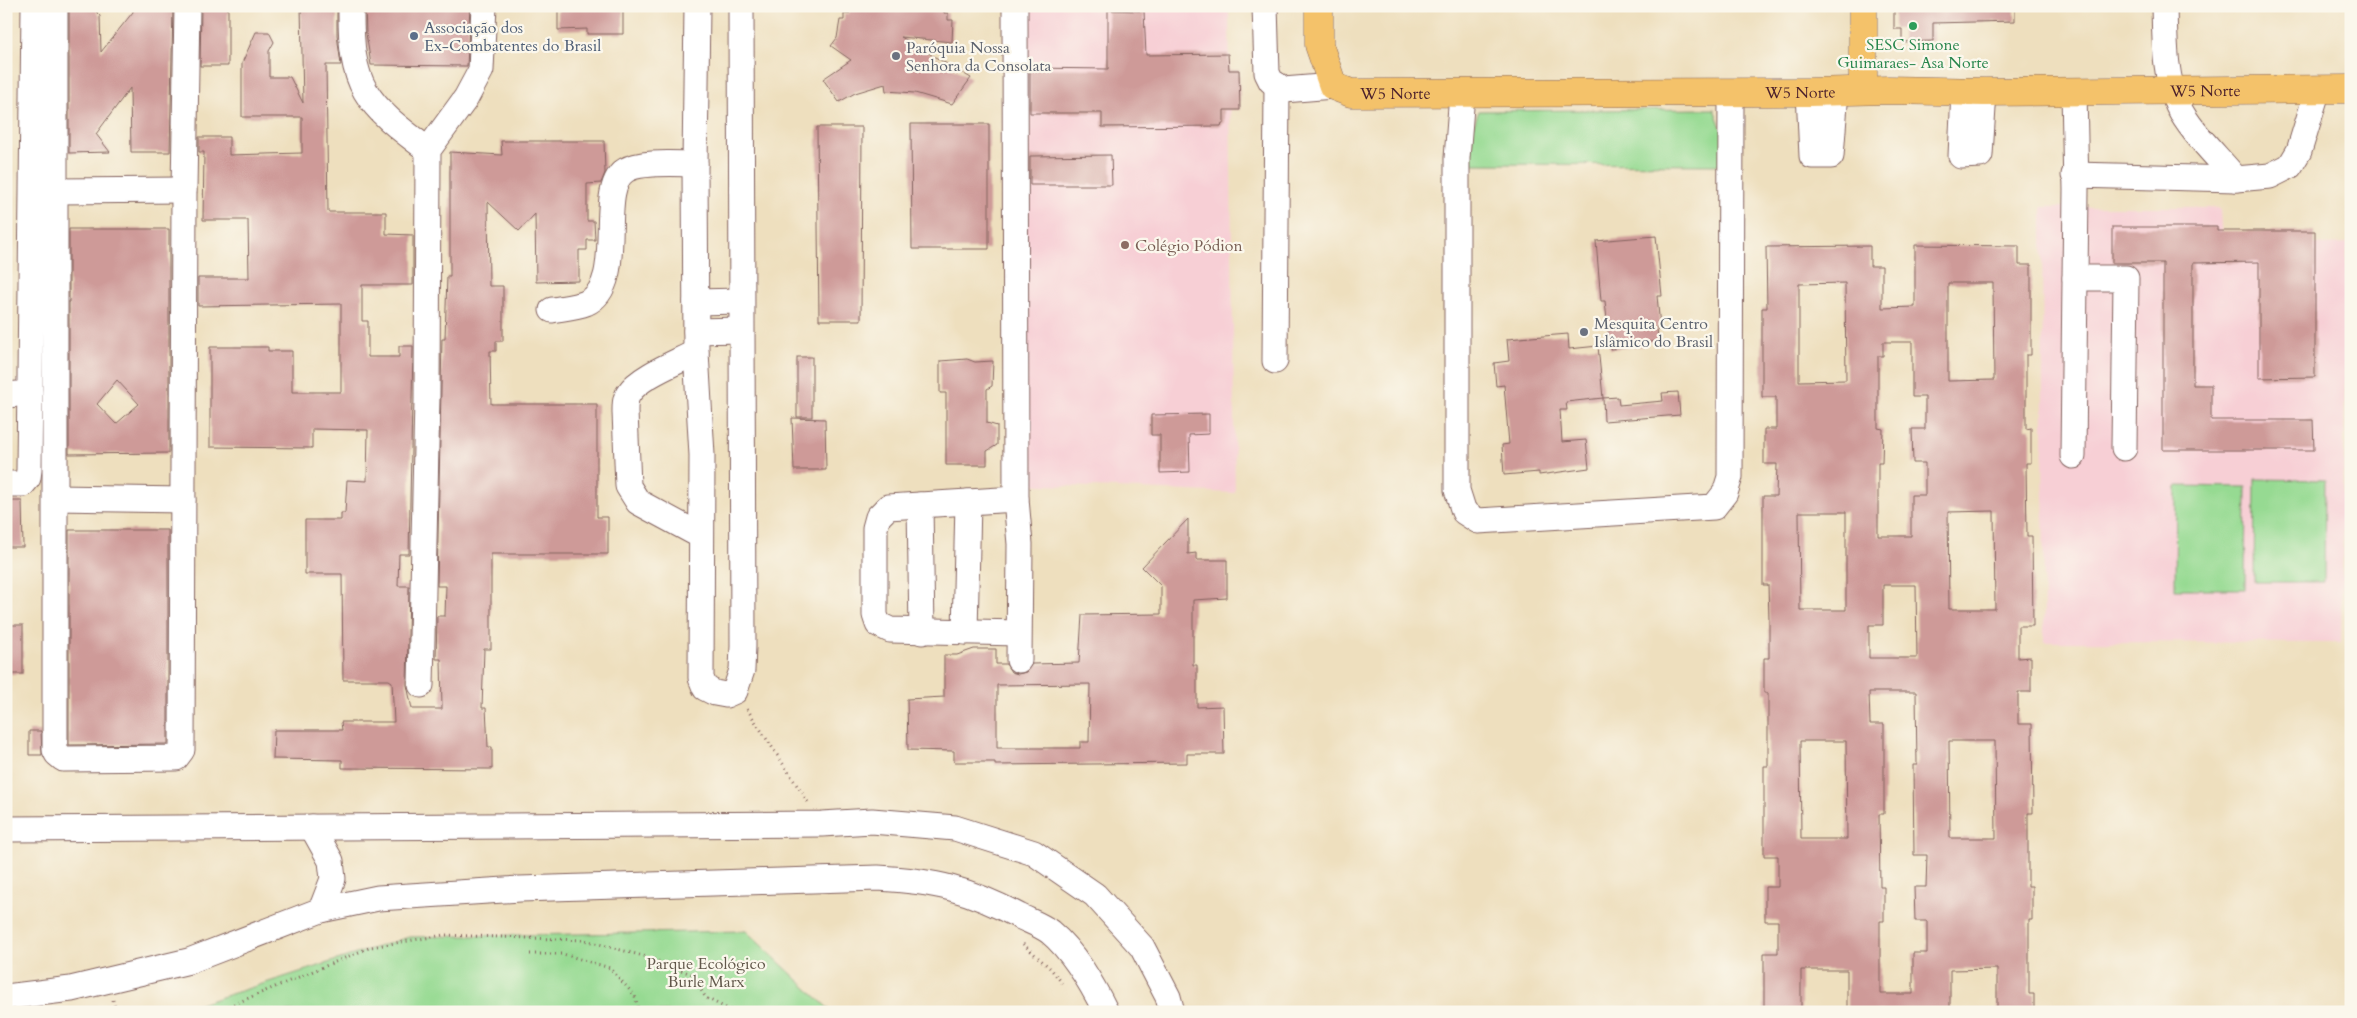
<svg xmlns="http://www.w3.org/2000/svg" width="2357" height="1018" viewBox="0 0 2357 1018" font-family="Cardo,serif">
<rect width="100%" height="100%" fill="#fbf7ec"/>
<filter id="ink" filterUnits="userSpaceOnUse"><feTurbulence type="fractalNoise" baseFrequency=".02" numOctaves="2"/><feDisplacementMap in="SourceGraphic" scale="10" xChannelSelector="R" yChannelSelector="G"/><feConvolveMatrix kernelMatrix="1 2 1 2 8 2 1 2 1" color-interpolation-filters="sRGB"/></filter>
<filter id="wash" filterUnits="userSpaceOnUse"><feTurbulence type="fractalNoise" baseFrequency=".0096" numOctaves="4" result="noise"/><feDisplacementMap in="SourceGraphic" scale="20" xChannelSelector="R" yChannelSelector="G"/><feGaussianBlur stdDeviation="1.12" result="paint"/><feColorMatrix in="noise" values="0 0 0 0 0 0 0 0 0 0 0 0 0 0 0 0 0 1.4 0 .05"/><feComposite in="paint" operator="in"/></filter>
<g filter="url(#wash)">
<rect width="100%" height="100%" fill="#eedfbe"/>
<!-- built -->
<g fill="#f7cfd5">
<path d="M1018,6H1229L1235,493L1020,484Z"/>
<path d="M2042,207H2210L2220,210L2222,239L2263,247L2347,244L2341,643L2044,642Z"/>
</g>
<!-- green -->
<g fill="#96da92" stroke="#707c5e">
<path d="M1714,109L1724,135L1727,165L1467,164L1469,137L1479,111Z"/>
<path d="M2255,479L2325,480L2324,582H2254Z"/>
<path d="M2176,486L2246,487L2245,589H2175Z"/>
<path d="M746,931L832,1012H175L409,937Z"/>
</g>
<g id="blocks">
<!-- building -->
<g fill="#ce9a98" fill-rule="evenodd">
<path d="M69,6H97V13L100,16L101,52L133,12V6H173L170,152H131L130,88L96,134L110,152L69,153Z"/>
<path d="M201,6H228V66H200Z"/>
<path d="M301,6H337V35L341,65H326L328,212H386V234L413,235V285H362V321H368V357H399V346H413L409,554H399L398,586H409L407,685L412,709H442L441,659H436L437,616H445L446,586H437L442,339H445L447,276H450V152L502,155L501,141H604L605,173L601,183L587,184V221H594L595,240H587V250H579V281L536,282L535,214L519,231L488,202L489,286H503V341H496V351H490L491,404H597V517H608V554H491V649H484L482,708H486L488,747H492V769L342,768V760L273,759L274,730H342L341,722H394L392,682L389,680H343L342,574H305V520H341V513H345L347,480L367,481L368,430L312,429V448L210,447V347H268V351H292V392H341V304L198,306V278H249L248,220H203L204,152H199V137H229V155L302,153V117H242V63L256,32H269L274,42L269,51V77H290L303,103Z"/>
<path d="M365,6H470L467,66L371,65L366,33Z"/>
<path d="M558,6H623V34H587V29L558,30Z"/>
<path d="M854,6H939V8H944V13H948V20H953L952,42L901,37L971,78L952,104L915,93L886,91L885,84L855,93L839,102L823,79L851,60L831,46L837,38L840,20H844V14H849V10H854Z"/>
<path d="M1894,6H2015V21L1933,23V41L1902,42V29H1894Z"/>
<path d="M1108,10L1144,11L1146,55L1228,54L1229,70H1239L1240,110H1224V123H1222L1221,126L1102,127V113H1030V68L1108,69Z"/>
<path d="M911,124H989V249H912Z"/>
<path d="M817,127H862L861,320H819Z"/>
<path d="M1111,155L1112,185H1030V156Z"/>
<path d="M2112,227H2217V231H2315V377L2259,378V262L2193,263V385H2211V420H2313L2314,450H2163V263H2112Z"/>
<path d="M69,229H169V453L69,454ZM117,380L139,404L116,424L97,404Z"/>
<path d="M1656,236L1662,296H1657L1660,326H1657L1658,341L1643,343L1644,346L1610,349L1605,301H1601L1596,241Z"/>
<path d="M1915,245L2019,246V265H2031V355H2026V429L2031,428V463H2026L2027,536H2032L2033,626H2018V658L2031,657V692H2018V724H2032L2033,813H2028V886H2032V920H2029V994H2034V1012H1997V969L1950,970V1012H1847V970H1801V1012H1764V953H1778V921H1765V887H1778V856H1764V766H1768V693H1764V658H1769V620L1768,585H1763V496H1776L1777,464H1764V429H1776V397H1762V308H1767L1766,247L1870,246V266H1882V308L1915,307ZM1845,283L1846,380L1799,381V284ZM1948,283H1993L1994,380L1948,381ZM1883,342H1912V397H1925V429H1912L1913,463H1925V495H1911V536H1878V463H1882L1883,429L1878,428V356H1883ZM1994,511L1995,609H1949L1948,512ZM1799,512H1846V610H1800ZM1883,585H1916L1917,658H1869V625H1883ZM1869,692H1916L1917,765H1913L1914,855H1927L1926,887H1914L1915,921H1927V953H1913V994H1880V921H1884V887H1880L1879,814H1884V724H1870ZM1800,741H1846L1847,839H1801ZM1949,741H1995L1996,838H1950Z"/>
<path d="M1568,334L1569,349L1598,346L1603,398L1566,402L1567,410H1560L1562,442L1586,440L1589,468L1539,475V472L1504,475L1502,445L1509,444L1504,385L1496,386L1494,363L1509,361L1507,339Z"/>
<rect x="797" y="357" width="15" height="60"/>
<path d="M967,359L975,362L993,361L992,386L987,389V423L997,426V445L987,451V465H946V393H940V361Z"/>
<path d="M1678,392L1680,415L1604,421L1603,398L1618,397L1619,405L1663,401L1662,393Z"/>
<path d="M1209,414V434L1189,435L1190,472L1160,473V435H1151V415Z"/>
<path d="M792,418L825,419L826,470H794Z"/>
<path d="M6,501H22L23,547H6Z"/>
<path d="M1188,519V554L1196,553V560H1227V598L1193,600V665H1197V707L1223,706L1224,754H1187V763L995,765V762H954V751L908,750L907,699L944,697V655H957L974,649H996V664H1006L1011,672L1018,674L1026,672L1032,664L1079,663L1082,615L1161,614V586L1142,567ZM1090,684L1089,742H1080V748H997V685Z"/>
<path d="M69,530H168V744L69,745Z"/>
<rect x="6" y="625" width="17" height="49"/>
<path d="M29,731H41L42,755H29Z"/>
</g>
</g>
</g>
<g filter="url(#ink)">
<use href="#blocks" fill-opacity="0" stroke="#83625e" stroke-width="1"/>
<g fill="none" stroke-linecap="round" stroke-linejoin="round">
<!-- minor casing -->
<g stroke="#83625e" stroke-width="27">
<g id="minor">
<path d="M55,6V750L57,754L63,759L176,758L182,750L184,190L187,6"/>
<path d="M351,6C350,88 365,103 428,150"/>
<path d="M697,6L695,164L696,352L702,455L701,678L705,688L715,693L726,695L735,691L742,670L743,646L741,6"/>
<path d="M1015,6L1016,499L1020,544L1019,660"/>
<path d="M1265,6L1267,73L1271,81L1284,90L1333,86"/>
<path d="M2164,6C2165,39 2164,76 2178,106C2190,131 2218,157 2236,179"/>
<path d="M1809,92L1812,156H1831L1836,91"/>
<path d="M1964,92L1961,156L1980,155L1984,92"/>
<path d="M1462,94L1457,158V490L1464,512L1478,521L1714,507L1725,493L1730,477L1731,92"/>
<path d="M2074,175L2236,179L2270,176L2290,166L2299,151L2318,89"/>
<path d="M56,191L184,190"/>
<path d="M2075,278H2126L2124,448"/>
<path d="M696,302L741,301"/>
<path d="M552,310C563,308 576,307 586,303C629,284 594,188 626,170C641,161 677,164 695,164"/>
<path d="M696,331L741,330"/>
<path d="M696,352C678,362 640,376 629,393C625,398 625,405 625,412L628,486L638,502L701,536"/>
<path d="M1275,361L1277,85"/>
<path d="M6,395L30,393"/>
<path d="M2073,456L2076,190L2074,91"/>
<path d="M6,484H23L28,478L29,470L34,6"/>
<path d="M56,498L183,500"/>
<path d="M1016,499L888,507L878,517L875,528V615L878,624L890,630L1018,633"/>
<path d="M920,505L922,632"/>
<path d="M965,632L968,502"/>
<path d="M421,685L427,399L428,150L466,98L481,70L484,6"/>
<path d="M312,827L331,861L333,879L321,910"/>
<path d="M6,829L822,824L872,821L955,828L1034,853L1095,895L1142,947L1168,997L1172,1012"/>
<path d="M6,997L71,989L189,961L321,910L378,898L520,889L878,878C935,881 968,889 1019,916C1029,921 1041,925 1050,932C1074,952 1092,984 1106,1012"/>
</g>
</g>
<!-- major casing -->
<g stroke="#83625e" stroke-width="29">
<g id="major">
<path id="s1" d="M1319,6V45L1333,86L1351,93L1809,92L1889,90L1984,92L2351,89"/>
<path d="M1863,6V90"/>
</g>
</g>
<!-- path -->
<g stroke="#83625e" stroke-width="3" stroke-dasharray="1 4" stroke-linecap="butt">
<path d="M747,709L808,802"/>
<path d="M1023,944L1051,969L1062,983"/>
<path d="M530,954H563L610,968L635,996L639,1012"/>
<path d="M113,1000L116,1012"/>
<path d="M215,1012L371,947L444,935L584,940L647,957L691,974L706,998L734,1012"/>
</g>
<!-- minor -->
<use href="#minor" stroke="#fff" stroke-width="25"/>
<!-- major -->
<use href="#major" stroke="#f4c26a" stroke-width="28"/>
</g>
</g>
<!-- markers -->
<circle fill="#2e9e5b" stroke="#fbf7ec" stroke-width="2" cx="1913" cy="26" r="5"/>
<circle fill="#5c6f8a" stroke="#fbf7ec" stroke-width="2" cx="414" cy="36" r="5"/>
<g fill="#6b7280" stroke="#fbf7ec" stroke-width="2">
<circle cx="896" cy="56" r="5"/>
<circle cx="1584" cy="332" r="5"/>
</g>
<circle fill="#8d6e63" stroke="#fbf7ec" stroke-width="2" cx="1125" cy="245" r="5"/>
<g text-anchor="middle" stroke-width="4.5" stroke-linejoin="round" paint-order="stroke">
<!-- service labels -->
<g font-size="16" fill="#4e5e75" stroke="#fbf7ec" text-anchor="start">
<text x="424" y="33">Associação dos<tspan x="424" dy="18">Ex-Combatentes do Brasil</tspan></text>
</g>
<!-- leisure labels -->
<g font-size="16" fill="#27864d" stroke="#fbf7ec">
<text x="1913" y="50">SESC Simone<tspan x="1913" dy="18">Guimaraes- Asa Norte</tspan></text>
</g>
<!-- worship labels -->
<g font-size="16" fill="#5b616d" stroke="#fbf7ec" text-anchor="start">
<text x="906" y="53">Paróquia Nossa<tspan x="906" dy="18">Senhora da Consolata</tspan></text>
<text x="1594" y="329">Mesquita Centro<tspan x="1594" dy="18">Islâmico do Brasil</tspan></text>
</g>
<!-- street labels -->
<g font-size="16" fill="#4a1f2b" stroke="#fbf7ec">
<text dy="6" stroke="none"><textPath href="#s1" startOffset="956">W5 Norte</textPath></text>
<text dy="6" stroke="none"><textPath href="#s1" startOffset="551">W5 Norte</textPath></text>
<text dy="6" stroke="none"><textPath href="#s1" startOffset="146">W5 Norte</textPath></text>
</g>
<!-- education labels -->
<g font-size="16" fill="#785e54" stroke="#fbf7ec" text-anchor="start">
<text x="1135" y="251">Colégio Pódion</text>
</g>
<!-- park labels -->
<g font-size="16" fill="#61574a" stroke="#fbf7ec">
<text x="706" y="969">Parque Ecológico<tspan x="706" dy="18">Burle Marx</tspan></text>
</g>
</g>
<!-- margin -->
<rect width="2357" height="1018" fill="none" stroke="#fbf7ec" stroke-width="25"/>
</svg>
